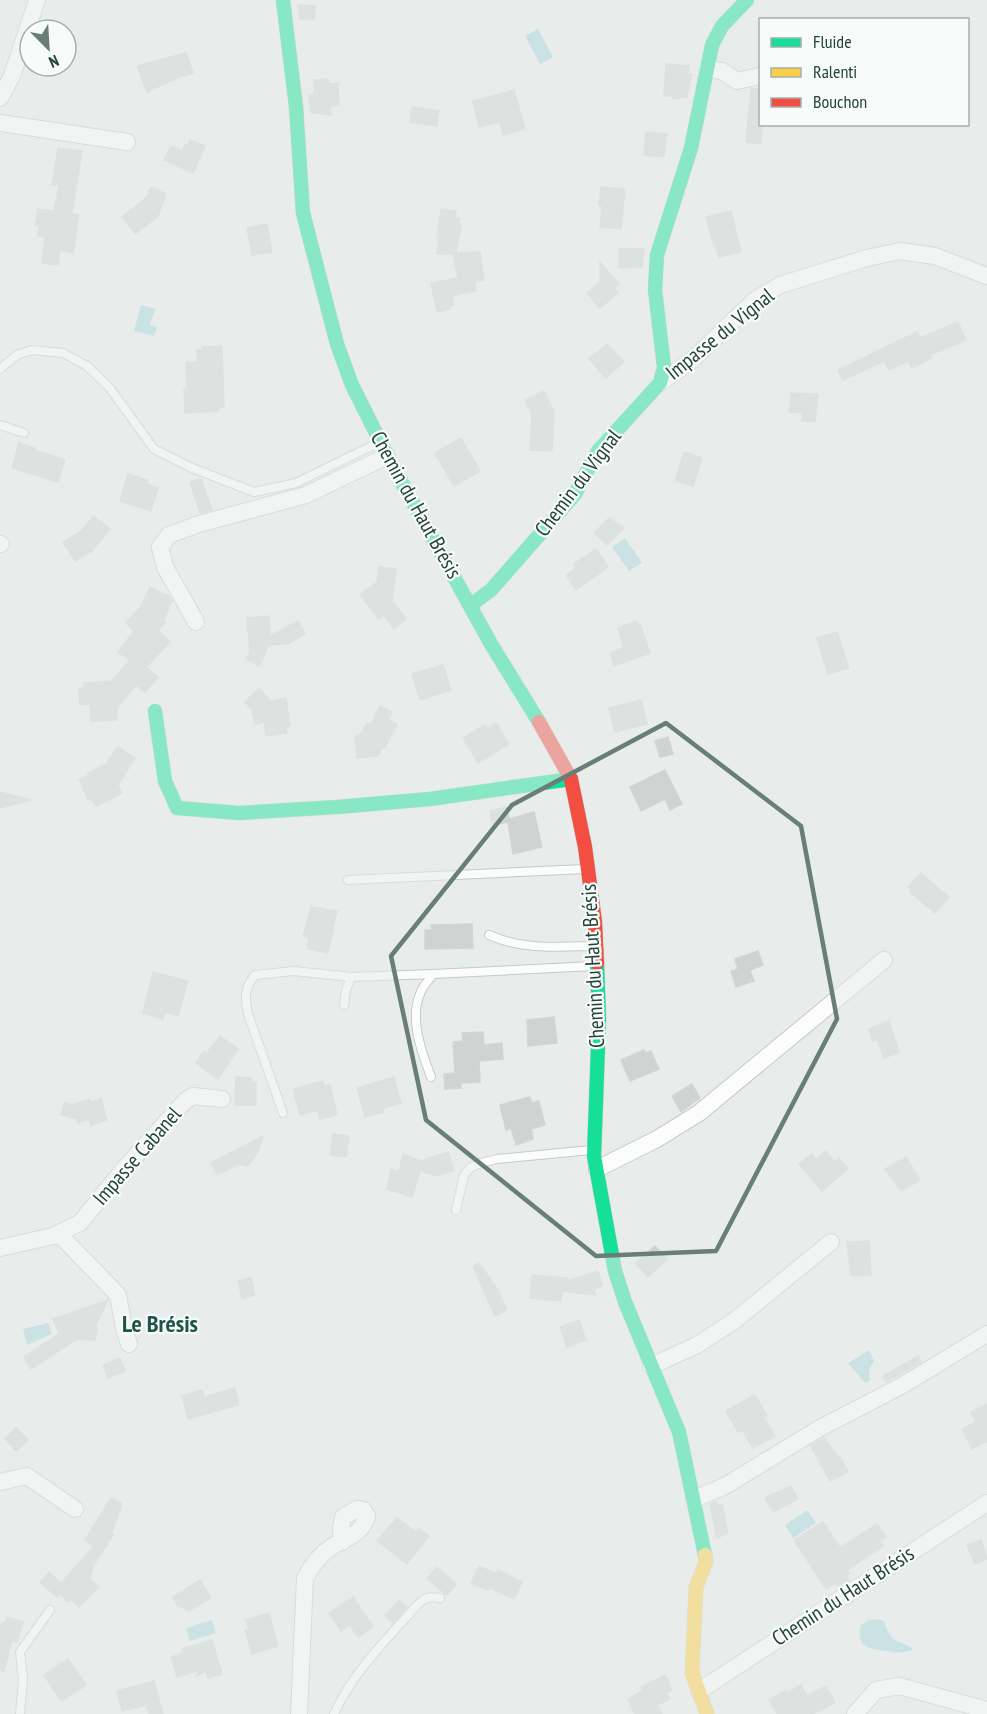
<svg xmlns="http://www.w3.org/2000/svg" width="987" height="1714" viewBox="0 0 987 1714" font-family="'PT Sans Narrow',sans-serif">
<rect width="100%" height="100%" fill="#e8edeb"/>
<!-- water -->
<g fill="#a9d4db">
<path d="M538,29L553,57L540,64L525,36Z"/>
<path d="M141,305L155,309L150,325L157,327L154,336L134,331Z"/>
<path d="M625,538L642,563L629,571L612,547Z"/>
<path d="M48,1323L52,1334L27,1345L23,1329Z"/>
<path d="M869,1350L874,1361L869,1369L870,1380L865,1383L848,1363Z"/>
<path d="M807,1510L816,1523L793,1538L785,1525Z"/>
<path d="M877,1619L884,1621C890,1641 893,1639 911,1647L912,1650C902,1653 897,1653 887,1651C869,1649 856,1648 861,1625L869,1620Z"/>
<path d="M212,1620L216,1633L190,1641L186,1628Z"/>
</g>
<!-- building -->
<g fill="#cfd4d2" stroke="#d1d6d4" stroke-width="1.5">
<path d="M298,5L315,6L314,19H300Z"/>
<path d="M186,53L193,73L174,79L147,92L137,66Z"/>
<path d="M666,64L689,66L688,74H692L687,97L673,99V96H664Z"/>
<path d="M328,79L329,84L338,83L339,105L330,106L331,115L311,112L309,95L314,94V80Z"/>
<path d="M751,89H760V124H762L761,144L746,142Z"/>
<path d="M514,90L525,129L503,135L500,122L479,127L473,101Z"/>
<path d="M412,107L439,111L437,126L410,122Z"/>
<path d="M646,132L667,134L664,157L644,155Z"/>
<path d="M190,140L205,146L193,173L164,160L171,146L182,151L185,144L188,146Z"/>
<path d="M58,148L82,151L72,214L79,215L73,253L60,250L58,265L42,263L45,237L38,236L39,225H35L38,209L54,211L59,185H52Z"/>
<path d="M151,187L166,194L158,216L135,234L122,217L147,197Z"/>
<path d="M601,187L625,189L621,229L600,227L602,206L599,205Z"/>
<path d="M441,209L456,211L455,218H459V224L461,225L456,253L480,252L484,280L475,282L476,291L452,296L454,305L449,306L450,309L437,312L431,283L458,278L453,254H437L439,237H437Z"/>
<path d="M731,211L741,252L719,257L716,246H714L706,217Z"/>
<path d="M267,224L272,252L252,255L247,228Z"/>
<path d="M619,249H644L642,267L619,268Z"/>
<path d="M600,262L619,284L614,288L618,293L600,308L587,293L600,282Z"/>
<path d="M958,322L966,340L930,355L932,358L912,368L908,361L889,370L884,361L843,380L838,370L917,332L920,338Z"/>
<path d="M607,344L624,362L606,378L589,359Z"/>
<path d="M222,346L224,407L218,408V411L185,413L184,389H187L186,362H198L197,350H202V347Z"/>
<path d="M544,391L554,411L552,451L530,450L532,415L525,400Z"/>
<path d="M791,393L818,394L815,422L802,421V413L789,412Z"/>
<path d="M461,438L480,471L454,486L435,453Z"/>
<path d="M19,443L35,448L34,450L65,460L58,482L12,468Z"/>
<path d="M684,452L702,458L693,486L675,481Z"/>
<path d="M128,474L148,480L147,484L158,488L151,511L120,501Z"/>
<path d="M201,479L212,510L200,513L190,482Z"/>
<path d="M94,516L110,529L92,551L75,561L63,542L80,532Z"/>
<path d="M609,518L624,528L607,545L594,533Z"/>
<path d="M596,549L608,567L576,590L566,575L576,568L574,564Z"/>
<path d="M379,567L396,569L392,601L406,619L394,629L384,615L379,619L360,595L377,582Z"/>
<path d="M150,587L169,596L172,601L163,621L165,623L158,630L170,642L146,667L158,677L145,692L136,685L117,708V720L91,721L90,704L80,705L79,689L84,688V683L112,681L130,660L118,652L134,631L126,623L140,608Z"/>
<path d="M269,616L270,636L298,621L305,634L287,644L269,645L259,666L246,659L250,652L247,618Z"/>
<path d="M637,621L638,625L640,624L650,653L614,666L610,653L623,648L618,628Z"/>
<path d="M837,632L849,668L828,674L817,638Z"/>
<path d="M443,665L451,690L420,700L412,674Z"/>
<path d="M259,688L271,701L286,698L290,726L286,727L287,733L266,736L264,722L255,724L252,710L245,702Z"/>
<path d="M641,700L647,724L615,732L609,708Z"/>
<path d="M380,706L392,712L388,720L397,724L384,749L382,747L378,756L357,758L355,737L362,732L367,723L371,724Z"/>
<path d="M496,723L509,744L478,763L463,738L485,725L487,729Z"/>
<path d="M668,737L673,754L660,757L655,741Z"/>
<path d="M118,747L135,758L118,785L122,793L96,806L91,798L88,799L79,780L89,775L88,773L106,764Z"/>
<path d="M665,770L682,804L670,810L665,799L641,811L630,787Z"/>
<path d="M0,792L31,800L0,808Z"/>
<path d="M507,807L509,819L534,812L542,847L513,854L508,822L493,825L490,811Z"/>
<path d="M921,873L949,897L935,913L910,892L912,890L908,887Z"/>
<path d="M311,907L337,911L328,953L307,949L309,938L303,936Z"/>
<path d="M472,924L473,948L425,949V930H432L431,925Z"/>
<path d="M758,951L763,965L750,970L754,981L736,987L731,971L738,969L735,959Z"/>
<path d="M153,972L188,981L178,1016L165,1012L163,1019L143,1013Z"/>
<path d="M554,1017L557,1043L528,1046L527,1020Z"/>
<path d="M889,1021L899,1052L884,1058L877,1039L873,1041L869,1029Z"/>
<path d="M483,1032L484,1045L502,1043L503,1059L479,1061L480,1082L461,1083V1088L445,1089L444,1074L455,1073L453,1042L463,1041L462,1033Z"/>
<path d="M220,1036L238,1049L218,1079L196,1063L204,1051L207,1053Z"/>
<path d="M644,1050L645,1053L651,1051L659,1069L630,1081L621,1060Z"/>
<path d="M236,1077L252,1078V1083H256V1105H235Z"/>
<path d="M394,1077L401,1103L383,1108L384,1112L365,1117L357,1088Z"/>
<path d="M323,1081L324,1086L330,1085L337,1115L320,1119L318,1110L300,1115L293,1089Z"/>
<path d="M692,1084L700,1098L681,1112L672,1096Z"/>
<path d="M530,1097L532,1103L539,1101L545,1125L531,1129L533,1139L516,1145L511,1128L506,1130L500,1105Z"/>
<path d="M90,1099L91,1102L101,1099L107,1120L91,1125L89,1119L78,1123L77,1119L61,1115L64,1103L73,1105Z"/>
<path d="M333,1134L349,1136L346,1157L330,1155Z"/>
<path d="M263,1136L258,1152L248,1166L239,1164L217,1175L211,1163Z"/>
<path d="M826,1151L835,1163L839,1158L848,1169L822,1191L799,1164L812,1154L816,1159Z"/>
<path d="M448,1152L454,1170L437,1176L420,1171L412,1197L387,1189L391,1169L399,1172L403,1154L421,1161Z"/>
<path d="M906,1157L920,1180L901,1191L885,1169Z"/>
<path d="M869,1241L871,1275L851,1276L847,1242Z"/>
<path d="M655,1246L667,1259L648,1277L636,1263Z"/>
<path d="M479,1263L498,1290L507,1310L495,1316L473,1266Z"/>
<path d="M598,1271L603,1286L594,1289L596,1295L562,1291L561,1301L530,1298L532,1275L567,1278V1281Z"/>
<path d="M251,1278L255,1295L242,1298L238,1281Z"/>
<path d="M108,1300L95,1326L97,1328L95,1340L77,1339L31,1369L24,1357L59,1334L53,1319Z"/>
<path d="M579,1320L586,1340L567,1347L560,1327Z"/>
<path d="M918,1356L921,1362L886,1382L883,1376Z"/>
<path d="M120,1358L125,1371L108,1378L103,1365Z"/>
<path d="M235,1388L239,1405L188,1419L182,1396L202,1390L204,1397Z"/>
<path d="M755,1395L767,1416L764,1417L775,1436L753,1448L742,1430L738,1432L726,1411Z"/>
<path d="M987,1404V1443L986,1441L972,1449L962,1429L976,1422L971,1412Z"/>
<path d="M16,1428L28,1440L16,1451L5,1439Z"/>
<path d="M824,1438L839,1458L840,1457L848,1472L830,1481L811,1446Z"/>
<path d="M791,1486L798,1499L773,1512L765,1498Z"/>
<path d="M111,1498L121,1503L120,1510L111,1534L113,1535L93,1566L90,1579L98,1587L79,1607L70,1599L68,1602L60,1594L57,1597L40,1582L49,1572L61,1583L94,1546L85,1540Z"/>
<path d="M716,1501L718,1506L722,1505L728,1533L717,1538L710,1504Z"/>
<path d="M397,1518L416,1532L419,1528L429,1536L407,1564L377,1541Z"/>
<path d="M823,1522L840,1548L877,1524L886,1537L880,1541L883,1546L847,1570L849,1573L846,1575L849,1580L838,1587L835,1583L826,1589L794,1540Z"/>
<path d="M981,1540L987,1559L975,1564L967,1545Z"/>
<path d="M479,1566L496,1574L498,1570L522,1582L514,1599L490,1588L488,1590L471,1583Z"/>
<path d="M437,1567L456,1584L447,1595L427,1579Z"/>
<path d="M200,1580L211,1598L189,1611L177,1605L173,1597Z"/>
<path d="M353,1597L373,1627L358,1637L350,1625L341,1631L329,1613Z"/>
<path d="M399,1600L407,1607L393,1623L385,1616Z"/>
<path d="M269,1613L278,1646L252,1654L245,1630L249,1629L246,1620Z"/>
<path d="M7,1617L23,1622L17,1642L12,1640L4,1671L0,1670V1629L2,1623H5Z"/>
<path d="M212,1640L222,1674L208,1678L206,1671L196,1676L199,1670L177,1677L171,1657L184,1653L182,1649Z"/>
<path d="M68,1659L86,1685L61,1701L44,1675Z"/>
<path d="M665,1675L672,1690L667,1692L670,1699L657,1705L662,1714H635L628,1699L643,1691L641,1687Z"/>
<path d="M154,1681L163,1714H149L146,1705L122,1711L117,1691Z"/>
<path d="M801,1685L807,1696L826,1686L835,1703L813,1714H777L769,1700L786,1690L788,1693Z"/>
</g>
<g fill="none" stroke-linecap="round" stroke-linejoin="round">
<!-- lane casing -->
<g stroke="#c5cac8" stroke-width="10">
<g id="lane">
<path d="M0,369L17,355L32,350L63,353L87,366L109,387L154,449L192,468L254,492L296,483L378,443"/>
<path d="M0,425L24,433"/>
<path d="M348,880L585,869"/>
<path d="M489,935C523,950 557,947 593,946"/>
<path d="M344,1005L346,990L351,977"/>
<path d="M431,1077C422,1053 409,1019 420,994C422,987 429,980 433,974"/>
<path d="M283,1113L248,1014C245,998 244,988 255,975L294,971L351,977L433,974L594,966"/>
<path d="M456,1210L464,1175L471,1167L481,1163L497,1159L591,1150"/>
<path d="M20,1714L23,1679L20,1652L50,1610"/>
<path d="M334,1714C353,1672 388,1638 418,1604C426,1597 430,1596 440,1598"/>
</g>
</g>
<!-- street casing -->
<g stroke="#c5cac8" stroke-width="18">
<g id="street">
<path d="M707,69L722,71L737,81L760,76"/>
<path d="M0,98L12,76L37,0"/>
<path d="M0,123L127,142"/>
<path d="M660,383L692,360L755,300L780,285L867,258L900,251L935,256L987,276"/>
<path d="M0,544H1"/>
<path d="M196,622L165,567L160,547L169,535L199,524L306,495L387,456"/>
<path d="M597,1169L657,1139L699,1113L884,960"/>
<path d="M59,1234L118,1295L124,1328L129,1344"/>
<path d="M0,1248L53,1236L80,1223L123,1170L185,1101L193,1096L222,1099"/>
<path d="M651,1366L697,1345L734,1321L831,1242"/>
<path d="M0,1482L27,1476L75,1509"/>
<path d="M694,1499L725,1486L820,1428L903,1385L987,1334"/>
<path d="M699,1691L987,1503"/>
<path d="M299,1714L305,1578C312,1565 320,1554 333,1546C348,1537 362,1534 367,1516L363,1510L357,1509L343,1517L341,1528L342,1542"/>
<path d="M855,1714L876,1690L899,1686L987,1710"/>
</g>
</g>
<!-- fast casing -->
<g stroke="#c3cbc8" stroke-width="15">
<g id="fast">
<path d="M283,0L296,107L303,213L337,344L352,385L391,463L491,644L539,722"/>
<path d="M471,605L491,590L575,494L598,451L660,383L664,367L655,290L657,255L691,148L712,45L722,26L747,0"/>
<path d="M155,711L165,781L177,808L239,813L337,807L430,799L571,779"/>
<path d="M597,963L599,1019L594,1156L615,1271L625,1302L679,1432L705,1555"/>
</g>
</g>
<!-- slow casing -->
<g stroke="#c3cbc8" stroke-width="15">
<path id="slow" d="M705,1555L706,1562L696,1587L692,1673L707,1714"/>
</g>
<!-- jam casing -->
<g stroke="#c3cbc8" stroke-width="15">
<path id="jam" d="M539,722L571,779L585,847L595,922L597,963"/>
</g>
<!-- lane -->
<use href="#lane" stroke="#fcfcfc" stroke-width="8"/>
<!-- street -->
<use href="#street" stroke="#fcfcfc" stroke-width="16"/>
<!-- fast -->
<use href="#fast" stroke="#16e098" stroke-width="14"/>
<!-- slow -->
<use href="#slow" stroke="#ffcf43" stroke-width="14"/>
<!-- jam -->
<use href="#jam" stroke="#f24e42" stroke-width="14"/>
</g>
<!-- marked area -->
<path d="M0 0H987V1714H0ZM666,723L801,826L837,1019L716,1251L596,1256L426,1120L391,956L512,805Z" fill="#e8edeb" fill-opacity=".55" fill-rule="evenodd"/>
<path fill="none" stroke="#697e78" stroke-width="4.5" stroke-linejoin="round" d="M666,723L801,826L837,1019L716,1251L596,1256L426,1120L391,956L512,805Z"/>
<g text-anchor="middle" stroke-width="4.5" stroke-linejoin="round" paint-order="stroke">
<!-- street labels -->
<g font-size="21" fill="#24423a" stroke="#f7fbf9">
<text transform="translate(720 334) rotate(-39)" y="7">Impasse du Vignal</text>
<text transform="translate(578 483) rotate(-53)" y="7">Chemin du Vignal</text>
<text transform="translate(416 505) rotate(61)" y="7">Chemin du Haut Brésis</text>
<text transform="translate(593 966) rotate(-93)" y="7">Chemin du Haut Brésis</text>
<text transform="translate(137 1156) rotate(-49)" y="7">Impasse Cabanel</text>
<text transform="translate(843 1596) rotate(-33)" y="7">Chemin du Haut Brésis</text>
</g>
<!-- quarter labels -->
<g font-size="24" font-weight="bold" fill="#1f5548" stroke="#f7fbf9">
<text x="160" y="1332">Le Brésis</text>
</g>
</g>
<!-- legend -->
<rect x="759" y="18" width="210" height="108" fill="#f7fbf9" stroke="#a3b1ad" stroke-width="1.5"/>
<rect x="771" y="38" width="30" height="9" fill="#16e098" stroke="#a3b1ad" stroke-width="1.5"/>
<text x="813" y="48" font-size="18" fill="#24423a">Fluide</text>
<rect x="771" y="68" width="30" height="9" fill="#ffcf43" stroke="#a3b1ad" stroke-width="1.5"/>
<text x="813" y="78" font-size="18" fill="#24423a">Ralenti</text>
<rect x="771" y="98" width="30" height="9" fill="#f24e42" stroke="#a3b1ad" stroke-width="1.5"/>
<text x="813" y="108" font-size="18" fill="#24423a">Bouchon</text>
<!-- north arrow -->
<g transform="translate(48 48) rotate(156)"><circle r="28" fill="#f7fbf9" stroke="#a3b1ad" stroke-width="1.5"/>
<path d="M0-4.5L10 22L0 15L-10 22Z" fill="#697e78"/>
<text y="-9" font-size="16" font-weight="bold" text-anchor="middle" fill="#24423a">N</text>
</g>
</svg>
